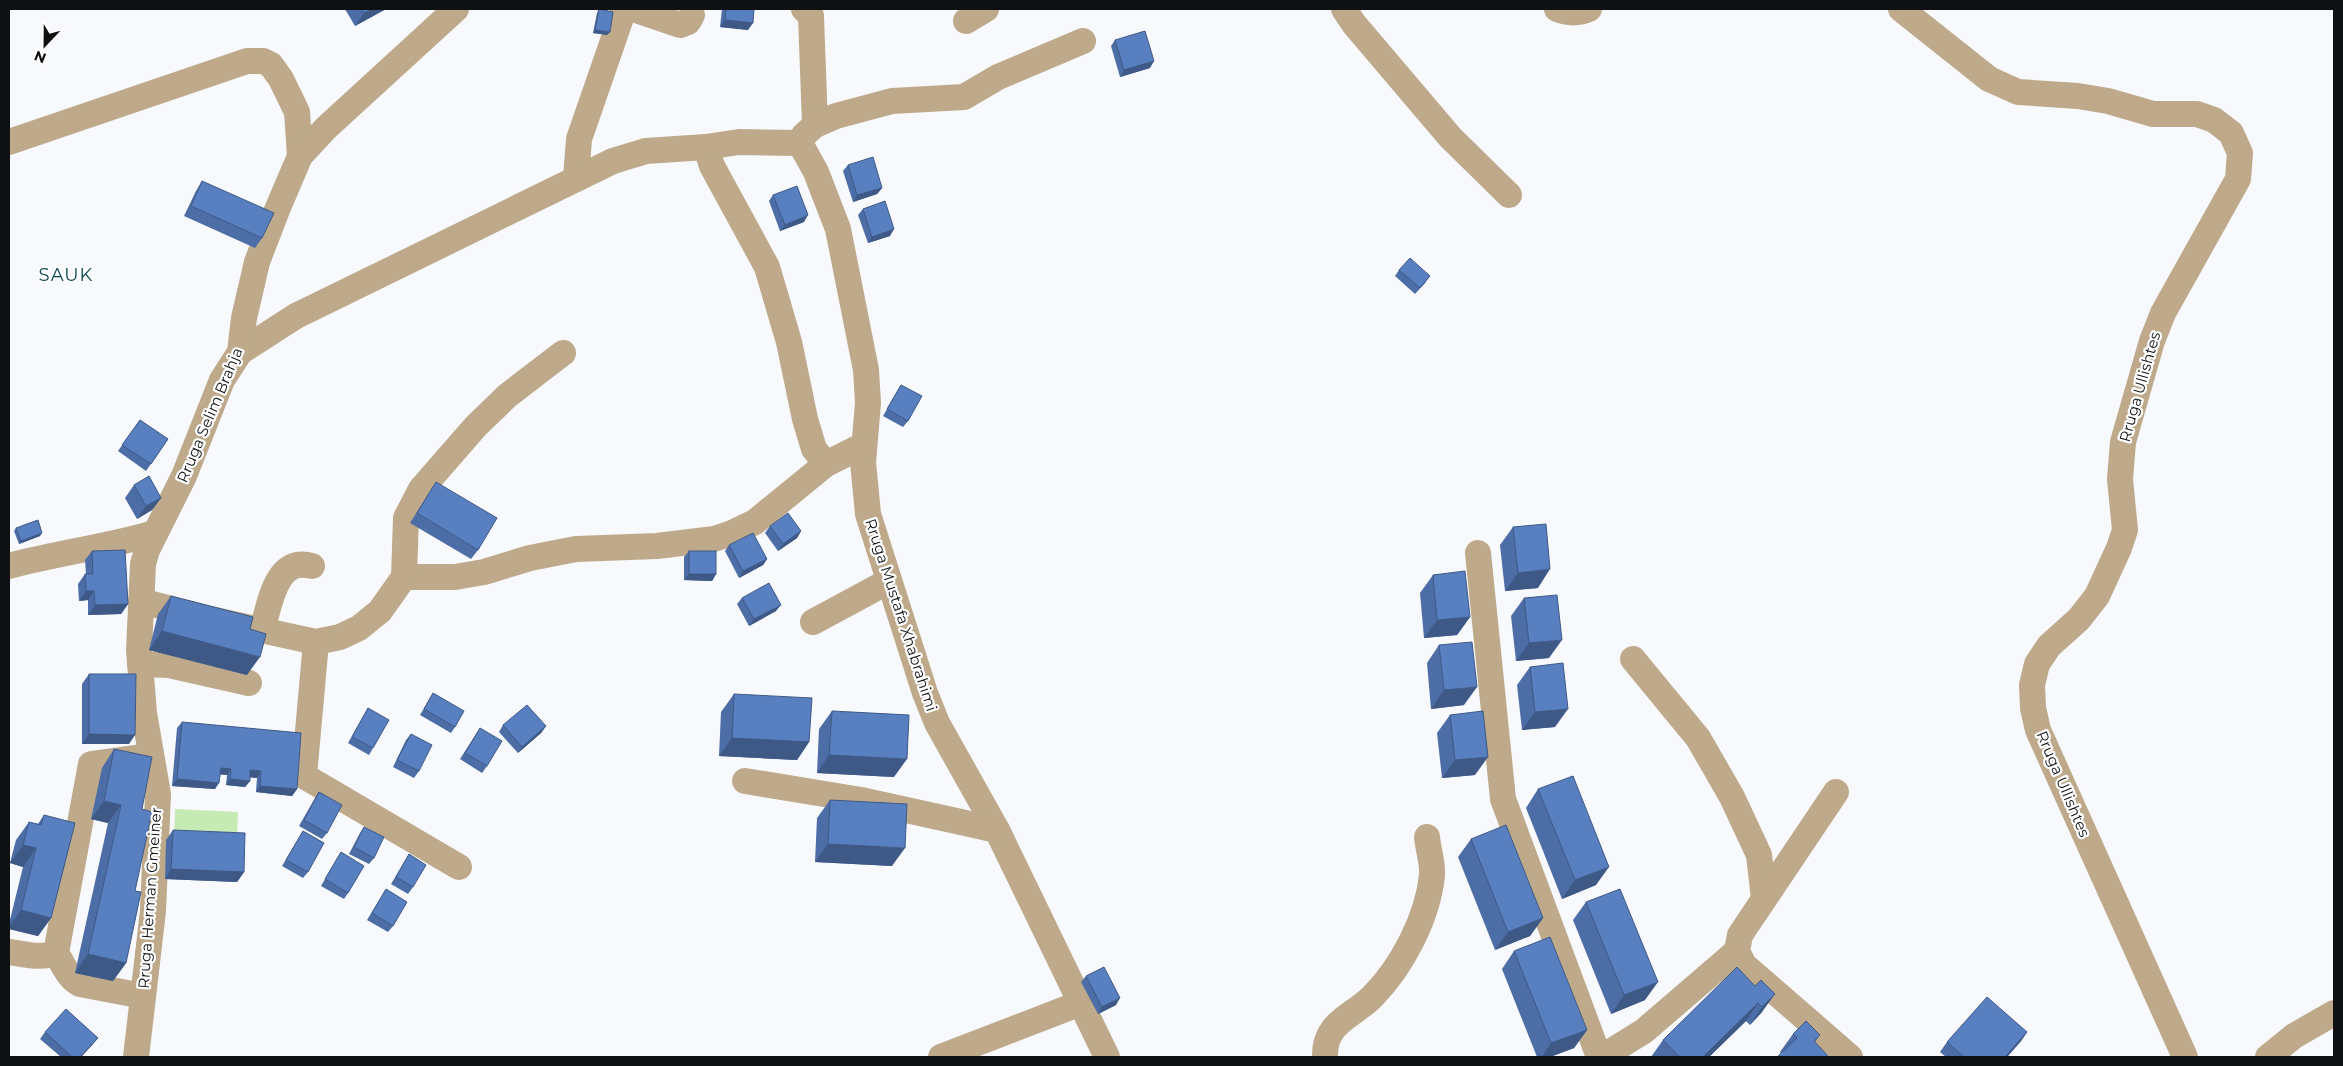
<svg xmlns="http://www.w3.org/2000/svg" width="2343" height="1066" viewBox="0 0 2343 1066" font-family="Montserrat,sans-serif">
<rect width="100%" height="100%" fill="#f8f9fc"/>
<!-- green -->
<path fill="#c5eab3" d="M175,809L238,812L237,842L174,839Z"/>
<g fill="none" stroke-linecap="round" stroke-linejoin="round">
<!-- minor -->
<g stroke="#beaa8a" stroke-width="26">
<path d="M633,9L680,25L688,22L692,15"/>
<path d="M804,9L811,16L815,125"/>
<path d="M1344,9L1354,24L1450,137L1509,195"/>
<path d="M1557,9C1567,13 1578,14 1589,9"/>
<path d="M1901,9L1989,79L2018,92L2078,96L2108,101L2153,114H2197L2214,120L2231,133L2240,153L2238,179L2163,313L2152,341L2123,442L2120,479L2125,530L2119,548L2097,596L2079,619L2049,646L2037,664L2032,685L2033,708L2038,730L2185,1057"/>
<path d="M966,21L986,9"/>
<path d="M9,142L247,61H263L271,65L281,79L297,112L300,156"/>
<path d="M800,143L816,172L838,229L866,370L868,403L863,462L868,514L925,693L937,723L997,830L1107,1057"/>
<path d="M800,143L804,135L815,125L836,116L892,101L964,97L998,77L1083,41"/>
<path d="M706,147L712,166L767,267L789,342L805,419L814,449L826,464"/>
<path d="M576,178L579,139L624,9"/>
<path d="M240,352L296,316L613,161L646,151L706,147L739,142L800,143"/>
<path d="M1478,553L1503,799L1599,1057"/>
<path d="M9,566C57,553 107,547 155,533"/>
<path d="M404,577H455L484,572L530,558L576,549L657,546L714,539L732,533L755,522L826,464L864,445"/>
<path d="M141,601L210,619L316,642L340,637L359,628L380,611L404,577L406,518L421,489L476,426L507,396L563,353"/>
<path d="M813,622L889,581"/>
<path d="M262,630C270,605 275,556 312,566"/>
<path d="M316,642L304,776L459,867"/>
<path d="M1633,659L1698,738L1732,797L1759,855L1764,899"/>
<path d="M140,664L169,665L249,683"/>
<path d="M141,757L91,764L56,953C64,965 67,977 80,984L143,996"/>
<path d="M745,781L861,800L997,830"/>
<path d="M1836,792L1740,935L1737,951L1744,965L1850,1057"/>
<path d="M9,952C25,954 41,959 56,953"/>
<path d="M136,1057L153,911L158,794L144,713L139,650L143,564L147,550L184,476L222,380L240,352L244,318L257,262L277,210L300,156L326,128L456,9"/>
<path d="M941,1057L1081,1003"/>
<path d="M1325,1057C1324,1022 1352,1017 1372,997C1402,967 1428,917 1432,875C1433,863 1428,849 1427,837"/>
<path d="M1602,1057L1644,1031L1737,951"/>
<path d="M2268,1057L2294,1036L2334,1013"/>
</g>
</g>
<!-- wall -->
<g fill="#4c6da5">
<path d="M345,9H386L355,26Z"/>
<path d="M599,9L607,35L593,33L597,13Z"/>
<path d="M722,9H754L748,30L720,27Z"/>
<path d="M1115,40L1150,68L1120,77L1111,46Z"/>
<path d="M848,165L882,188L877,194L853,202L843,171Z"/>
<path d="M202,181L262,238L255,248L184,216L196,191Z"/>
<path d="M773,195L804,222L780,231L769,201Z"/>
<path d="M863,209L890,236L868,243L858,215Z"/>
<path d="M1399,270L1426,282L1415,294L1395,276Z"/>
<path d="M901,385L908,421L903,427L883,416Z"/>
<path d="M140,420L168,439L146,471L118,451Z"/>
<path d="M436,482L478,550L471,559L410,523Z"/>
<path d="M134,485L161,498L152,510L137,519L125,498Z"/>
<path d="M770,526L801,531L797,538L778,551L765,533Z"/>
<path d="M1513,527L1538,588L1505,591L1500,545Z"/>
<path d="M16,528L40,536L19,544L14,531Z"/>
<path d="M729,545L767,559L763,565L739,578L725,551Z"/>
<path d="M92,551L128,604L121,614L88,615V600L79,601L78,584L85,574H86L85,560Z"/>
<path d="M689,551L716,574L712,581L684,580V557Z"/>
<path d="M1433,575L1470,617L1457,635L1424,638L1420,593Z"/>
<path d="M171,596L250,629L247,675L149,650L158,614Z"/>
<path d="M742,598L776,611L749,626L737,604Z"/>
<path d="M1524,598L1549,658L1516,661L1511,616Z"/>
<path d="M1439,645L1464,705L1431,709L1427,663Z"/>
<path d="M1530,667L1555,727L1522,730L1517,685Z"/>
<path d="M89,674L129,744H82V684Z"/>
<path d="M433,693L455,727L451,733L420,715Z"/>
<path d="M734,694L809,742L797,760L719,756L721,712Z"/>
<path d="M368,708L373,748L369,755L348,743Z"/>
<path d="M832,711L894,777L817,773L819,729Z"/>
<path d="M1450,715L1475,775L1442,778L1437,733Z"/>
<path d="M182,722L297,789L292,796L256,792L257,778L250,777V781L245,787L226,785L227,775L220,774L215,789L172,786L177,728Z"/>
<path d="M503,725L546,726L541,733L518,753L499,732Z"/>
<path d="M480,728L487,766L482,773L460,759Z"/>
<path d="M411,734L419,771L414,778L393,767L406,740Z"/>
<path d="M114,749L142,809L135,891L126,963L113,981L75,973L108,823L91,819L102,768Z"/>
<path d="M1538,789L1596,885L1562,899L1526,808Z"/>
<path d="M319,792L327,833L322,839L299,826L315,798Z"/>
<path d="M830,800L892,866L815,862L817,818Z"/>
<path d="M44,815L51,918L38,936L9,929V924L23,867L10,863L16,840L29,822L38,824Z"/>
<path d="M364,827L374,858L369,864L349,854L360,833Z"/>
<path d="M173,830L244,872L237,882L165,879L166,840Z"/>
<path d="M303,831L308,872L303,878L282,866Z"/>
<path d="M1471,839L1543,918L1530,936L1495,950L1458,857Z"/>
<path d="M341,852L348,893L344,899L321,886Z"/>
<path d="M409,854L413,887L408,894L391,884Z"/>
<path d="M386,889L393,926L388,932L367,920Z"/>
<path d="M1586,902L1645,1000L1611,1014L1573,920Z"/>
<path d="M1514,951L1587,1030L1574,1048L1550,1057H1537L1502,969Z"/>
<path d="M1086,976L1116,1005L1098,1014L1081,982Z"/>
<path d="M1761,980L1762,1012L1750,1025L1746,1021L1709,1057H1651L1663,1040L1755,986Z"/>
<path d="M45,1032L93,1044L81,1057H61L40,1039Z"/>
<path d="M2027,1032L2021,1041L2007,1057H1946L1940,1052L1947,1042Z"/>
<path d="M1793,1034L1820,1035L1815,1042L1781,1053L1780,1052Z"/>
</g>
<!-- shaded-wall -->
<g fill="#3e5986">
<path d="M372,9H386L355,26L364,13Z"/>
<path d="M725,20L753,23L748,30L720,27Z"/>
<path d="M595,30L610,32L607,35L593,33Z"/>
<path d="M1154,61L1150,68L1120,77L1124,70Z"/>
<path d="M882,188L877,194L853,202L857,195Z"/>
<path d="M808,215L804,222L780,231L785,225Z"/>
<path d="M894,229L890,236L868,243L872,237Z"/>
<path d="M161,498L152,510L137,519L146,506Z"/>
<path d="M801,531L797,538L778,551L783,544Z"/>
<path d="M42,533L40,536L19,544L21,541Z"/>
<path d="M767,559L763,565L739,578L743,571Z"/>
<path d="M1550,569L1538,588L1505,591L1518,573Z"/>
<path d="M689,574H716L712,581L684,580Z"/>
<path d="M86,591H94L88,600L79,601Z"/>
<path d="M128,604L121,614L88,615L95,605Z"/>
<path d="M781,605L776,611L749,626L754,619Z"/>
<path d="M1470,617L1457,635L1424,638L1437,620Z"/>
<path d="M162,631L260,657L247,675L149,650Z"/>
<path d="M1562,640L1549,658L1516,661L1529,643Z"/>
<path d="M1477,687L1464,705L1431,709L1444,690Z"/>
<path d="M1568,709L1555,727L1522,730L1535,712Z"/>
<path d="M546,726L541,733L518,753L522,747Z"/>
<path d="M89,734L135,735L129,744H82Z"/>
<path d="M732,738L809,742L797,760L719,756Z"/>
<path d="M829,755L907,759L894,777L817,773Z"/>
<path d="M1488,757L1475,775L1442,778L1455,760Z"/>
<path d="M221,768L231,769L227,775L216,774Z"/>
<path d="M250,770L261,771L257,778L246,777Z"/>
<path d="M177,779L219,783L215,789L172,786Z"/>
<path d="M230,779L250,781L245,787L226,785Z"/>
<path d="M260,786L297,789L292,796L256,792Z"/>
<path d="M104,801L121,805L108,823L91,819Z"/>
<path d="M828,844L905,848L892,866L815,862Z"/>
<path d="M23,845L36,848L23,867L10,863Z"/>
<path d="M1609,867L1596,885L1562,899L1575,880Z"/>
<path d="M171,869L244,872L237,882L165,879Z"/>
<path d="M21,910L51,918L38,936L9,929V927Z"/>
<path d="M1543,918L1530,936L1495,950L1508,932Z"/>
<path d="M88,954L126,963L113,981L75,973Z"/>
<path d="M1658,982L1645,1000L1611,1014L1624,995Z"/>
<path d="M1775,994L1762,1012L1750,1025L1762,1007Z"/>
<path d="M1120,998L1116,1005L1098,1014L1102,1007Z"/>
<path d="M1758,1003L1746,1021L1709,1057H1703Z"/>
<path d="M1587,1030L1574,1048L1550,1057H1542L1551,1043Z"/>
<path d="M2027,1032L2021,1041L2007,1057H2005Z"/>
<path d="M98,1038L93,1044L81,1057H80Z"/>
</g>
<!-- building -->
<g fill="#587fc0" stroke="#3e5986">
<path d="M361,9H372L364,13Z"/>
<path d="M599,9L613,12L610,32L595,30Z"/>
<path d="M726,9H754L753,23L725,20Z"/>
<path d="M1145,31L1154,61L1124,70L1115,40Z"/>
<path d="M873,157L882,188L857,195L848,165Z"/>
<path d="M202,181L274,213L262,238L191,206Z"/>
<path d="M797,186L808,215L785,225L773,195Z"/>
<path d="M885,201L894,229L872,237L863,209Z"/>
<path d="M1410,258L1430,276L1420,288L1399,270Z"/>
<path d="M901,385L922,396L908,421L887,409Z"/>
<path d="M140,420L168,439L151,464L122,445Z"/>
<path d="M149,476L161,498L146,506L134,485Z"/>
<path d="M436,482L497,518L478,550L417,513Z"/>
<path d="M788,513L801,531L783,544L770,526Z"/>
<path d="M38,520L42,533L21,541L16,528Z"/>
<path d="M1546,524L1550,569L1518,573L1513,527Z"/>
<path d="M753,533L767,559L743,571L729,545Z"/>
<path d="M125,550L128,604L95,605L94,591H86L85,574H93L92,551Z"/>
<rect x="689" y="551" width="27" height="23"/>
<path d="M1465,571L1470,617L1437,620L1433,575Z"/>
<path d="M769,583L781,605L754,619L742,598Z"/>
<path d="M1557,595L1562,640L1529,643L1524,598Z"/>
<path d="M171,596L253,617L250,629L266,634L260,657L162,631Z"/>
<path d="M1472,642L1477,687L1444,690L1439,645Z"/>
<path d="M1563,663L1568,709L1535,712L1530,667Z"/>
<path d="M89,674H136L135,735L89,734Z"/>
<path d="M433,693L464,711L455,727L424,709Z"/>
<path d="M734,694L812,698L809,742L732,738Z"/>
<path d="M527,705L546,726L522,747L503,725Z"/>
<path d="M368,708L389,720L373,748L352,737Z"/>
<path d="M832,711L909,715L907,759L829,755Z"/>
<path d="M1483,711L1488,757L1455,760L1450,715Z"/>
<path d="M182,722L301,733L297,789L260,786L261,771L250,770V781L230,779L231,769L221,768L219,783L177,779Z"/>
<path d="M480,728L502,741L487,766L465,753Z"/>
<path d="M411,734L432,745L419,771L397,760Z"/>
<path d="M114,749L152,757L142,809L152,812L135,891L141,892L126,963L88,954L121,805L104,801Z"/>
<path d="M1573,776L1609,867L1575,880L1538,789Z"/>
<path d="M319,792L342,805L327,833L304,820Z"/>
<path d="M830,800L907,804L905,848L828,844Z"/>
<path d="M44,815L75,823L51,918L21,910L36,848L23,845L29,822L41,825Z"/>
<path d="M1506,825L1543,918L1508,932L1471,839Z"/>
<path d="M364,827L384,837L374,858L354,847Z"/>
<path d="M173,830L245,833L244,872L171,869Z"/>
<path d="M303,831L324,843L308,872L286,860Z"/>
<path d="M341,852L364,866L348,893L325,879Z"/>
<path d="M409,854L426,865L413,887L396,877Z"/>
<path d="M386,889L407,902L393,926L372,913Z"/>
<path d="M1620,889L1658,982L1624,995L1586,902Z"/>
<path d="M1550,937L1587,1030L1551,1043L1514,951Z"/>
<path d="M1104,967L1120,998L1102,1007L1086,976Z"/>
<path d="M1737,967L1755,986L1761,980L1775,994L1762,1007L1758,1003L1703,1057H1680L1663,1040Z"/>
<path d="M1987,997L2027,1032L2005,1057H1964L1947,1042Z"/>
<path d="M66,1009L98,1038L80,1057H72L45,1032Z"/>
<path d="M1806,1021L1820,1035L1814,1041L1829,1057H1777L1797,1038L1793,1034Z"/>
</g>
<g text-anchor="middle" stroke-width="4.5" stroke-linejoin="round" paint-order="stroke">
<!-- street labels -->
<g font-size="15" fill="#0f1011" stroke="#fff">
<text transform="translate(2140 387) rotate(-74)" y="5">Rruga Ullishtes</text>
<text transform="translate(210 415) rotate(-67)" y="5">Rruga Selim Brahja</text>
<text transform="translate(901 615) rotate(72)" y="5">Rruga Mustafa Xhabrahimi</text>
<text transform="translate(2063 784) rotate(67)" y="5">Rruga Ullishtes</text>
<text transform="translate(150 898) rotate(-86)" y="5">Rruga Herman Gmeiner</text>
</g>
<!-- quarter labels -->
<g font-size="18" letter-spacing="1" fill="#094851" stroke="#fff">
<text x="66" y="281">SAUK</text>
</g>
</g>
<!-- border -->
<rect width="2343" height="1066" fill="none" stroke="#0f1011" stroke-width="20"/>
<!-- north arrow -->
<g transform="translate(45 45) rotate(202)" stroke="#ffffff" stroke-width="4" paint-order="stroke">
<path d="M0-4L9 19L0 12L-9 19Z" fill="#0f1011"/>
<text y="-8" font-size="14" font-weight="bold" text-anchor="middle" fill="#0f1011">N</text>
</g>
</svg>
